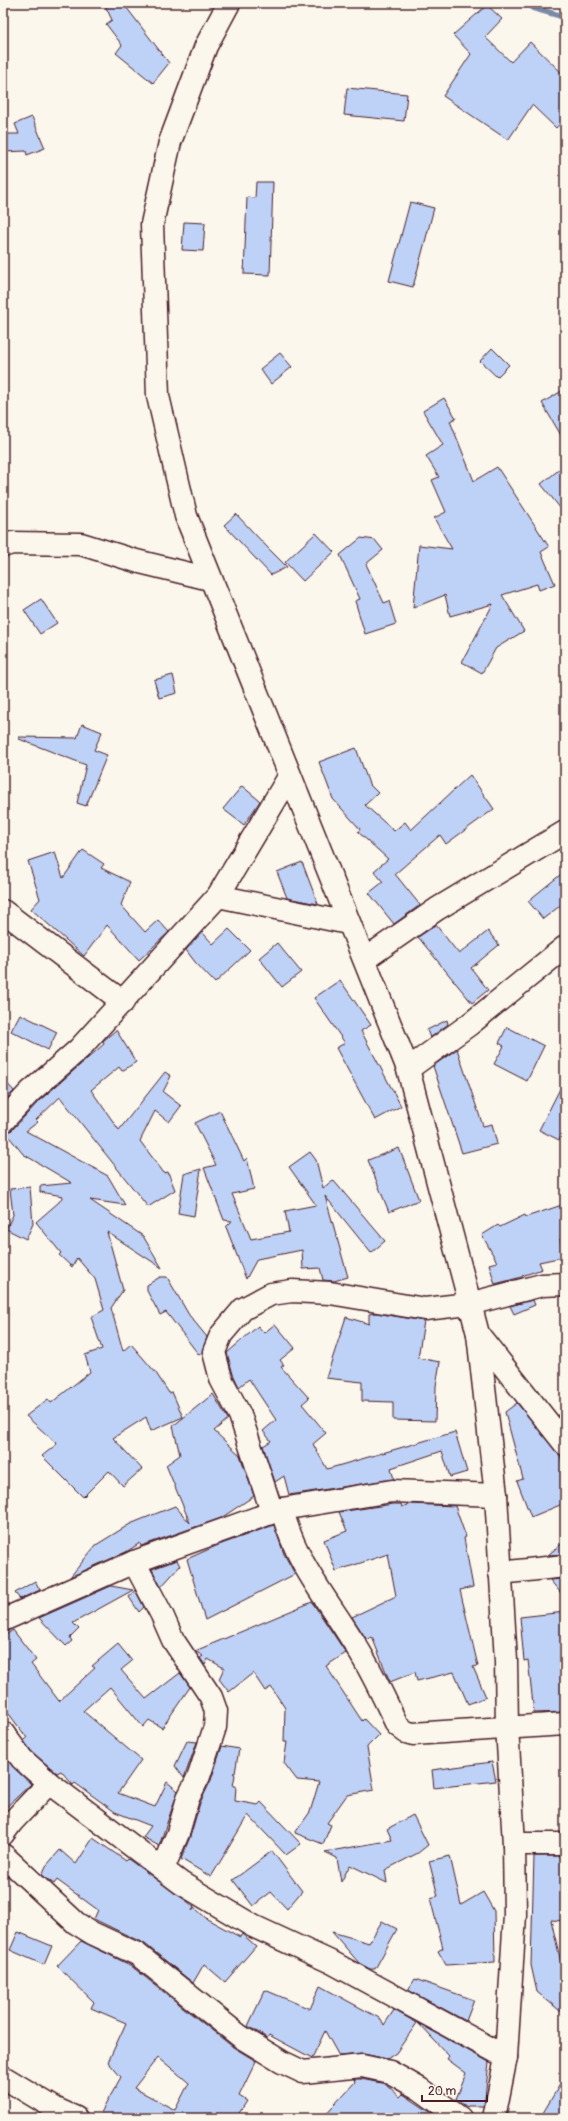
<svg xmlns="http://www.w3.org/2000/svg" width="568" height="2121" viewBox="0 0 568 2121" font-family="Pangolin,sans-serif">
<rect width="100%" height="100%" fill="#fbf7ec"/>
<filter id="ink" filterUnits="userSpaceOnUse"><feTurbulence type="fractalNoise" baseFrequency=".025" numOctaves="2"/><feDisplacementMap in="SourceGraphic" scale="8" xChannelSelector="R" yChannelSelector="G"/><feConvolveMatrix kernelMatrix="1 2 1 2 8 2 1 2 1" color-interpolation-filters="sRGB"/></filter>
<g filter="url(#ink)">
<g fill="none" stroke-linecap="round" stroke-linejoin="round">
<!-- stream -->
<path stroke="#7a89a7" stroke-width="6" d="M529,3L533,8L565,17"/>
</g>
<!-- building -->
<g fill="#bed2f7" stroke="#4a1f2b" fill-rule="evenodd">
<path d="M104,3H123L169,63L153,83L116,53L122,45L106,24L112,20Z"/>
<path d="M487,5L502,19L485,37L511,62L530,42L565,76V119L556,128L532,105L508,140L443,96L471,54L453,35Z"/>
<path d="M347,88L407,94L404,121L344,115Z"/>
<path d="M32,117L45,148L27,155L26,151L3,152V134H19L15,124Z"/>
<path d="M256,182H273L270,275L244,274L247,197L255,198Z"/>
<path d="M410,202L434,208L413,287L389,281Z"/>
<path d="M184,222L205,223L203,251L182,250Z"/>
<path d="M492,348L509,365L497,377L480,361Z"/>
<path d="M280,353L292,367L271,384L260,369Z"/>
<path d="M565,389V442L542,403Z"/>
<path d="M444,398L456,418L450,421L474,481L497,467L549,547L541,552L555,584L539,590L537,584L502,595L524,631L496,648L482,673L462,662L493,604L450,616L445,595L413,608L419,545L452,549L434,518L446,512L432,480L439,477L426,456L443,445L423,411Z"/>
<path d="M565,465V514L541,484Z"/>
<path d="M236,514L267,547L287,567L271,575L224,525Z"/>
<path d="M316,533L334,552L303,581L285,562Z"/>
<path d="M361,538L375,540L383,550L366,564L384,603L389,601L396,624L365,634L355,601L360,599L340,555Z"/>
<path d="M41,599L57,623L40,634L24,610Z"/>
<path d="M173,675L177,693L159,698L154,680Z"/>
<path d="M82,724L102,732L94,750L107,755L86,806L77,803L86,765L19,739V737L77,738Z"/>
<path d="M356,748L369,784L378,793L365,805L394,831L405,822L411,830L470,775L494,809L446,844L440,835L395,874L420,905L394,924L369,893L383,882L374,871L388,859L358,832L360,829L333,799L319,762Z"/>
<path d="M242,786L260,801L244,825L223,809Z"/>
<path d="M83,850L104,864L101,868L130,882L121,905L145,932L158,920L169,932L139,960L107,925L84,956L31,909L40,899L28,861L55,852L63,878Z"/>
<path d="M302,862L318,904L287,898L277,872Z"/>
<path d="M565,871V902L543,919L528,901Z"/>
<path d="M436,925L459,954L488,931L499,945L471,968L488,990L472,1003L418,937Z"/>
<path d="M229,929L250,950L215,983L195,962L186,950L202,932L213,944Z"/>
<path d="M277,943L301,972L282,987L259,958Z"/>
<path d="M340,980L371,1025L361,1031L401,1106L375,1120L336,1048L345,1043L314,998Z"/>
<path d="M20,1014L57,1032L48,1050L11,1031Z"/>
<path d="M447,1020L448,1024L430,1038L427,1030Z"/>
<path d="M507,1027L544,1046L527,1081L494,1064L504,1046L499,1043Z"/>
<path d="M116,1030L136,1062L122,1071L119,1067L91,1090L119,1130L165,1072L171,1076L163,1092L181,1106L169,1122L155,1111L140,1141L164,1173L168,1172L175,1190L148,1207L60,1097L36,1120L38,1122L26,1131L108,1176L125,1205L90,1200L143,1236L162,1268L107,1232L123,1290L111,1308L123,1351L131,1344L156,1373L169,1393L172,1392L183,1417L151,1431L146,1417L113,1438L142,1469L123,1486L109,1471L83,1497L42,1456L57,1444L26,1416L48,1399L51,1403L90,1372L85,1355L102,1349L91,1317L104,1310L95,1279L77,1258L72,1267L59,1255L61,1253L36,1222L59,1202L63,1196L40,1192V1186L72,1183L23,1154L6,1133L12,1130L39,1101L104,1044L103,1041Z"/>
<path d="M457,1049L483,1126L492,1124L497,1144L462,1153L433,1066Z"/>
<path d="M3,1079L14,1091L3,1103Z"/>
<path d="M565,1079V1129L559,1140L539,1130Z"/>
<path d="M220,1111L244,1161L247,1158L254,1189L232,1194L251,1239L289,1232L285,1211L316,1205L289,1167L310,1152L316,1160L323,1188L333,1180L385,1241L371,1253L325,1196L348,1277L334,1281L323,1280L320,1268L303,1269L302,1250L257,1259L246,1279L226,1227L232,1221L224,1220L204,1168L216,1165L195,1123Z"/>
<path d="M399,1148L419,1200L389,1212L368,1160Z"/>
<path d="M201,1169L194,1216L178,1213L184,1174Z"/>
<path d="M30,1187L33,1224L26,1239L6,1229L13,1215L10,1189Z"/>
<path d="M565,1204V1238L560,1239L563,1257L539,1262L542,1269L522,1276V1277L495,1284L489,1264L497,1262L482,1235L498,1225L500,1227L525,1215L526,1217Z"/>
<path d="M160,1277H167L189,1315L207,1337L202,1353L199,1355L166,1312L160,1315L147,1291V1285Z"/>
<path d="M533,1300L535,1305L514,1314L510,1306Z"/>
<path d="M376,1313L424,1321L418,1358L440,1362L436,1386L435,1421L393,1420V1402L362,1401V1382L326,1378L346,1317L369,1324V1314Z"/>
<path d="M275,1324L295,1348L280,1360L284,1365L281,1367L309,1398L302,1404L326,1433L313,1444L327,1469L455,1432L467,1472L450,1477L442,1451L391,1468L394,1479L289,1495L284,1476L275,1482L263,1446L271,1441L263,1431L276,1420L249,1379L239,1387L233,1374L227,1353L258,1326L264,1333Z"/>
<path d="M213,1394L228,1419L214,1431L240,1455L254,1496L221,1518L141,1546L140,1543L126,1552L70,1577L96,1545L130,1524L175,1506L190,1523L166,1465L180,1455L173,1426Z"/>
<path d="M517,1403L560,1455L562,1462L565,1460V1503L531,1517L517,1481L523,1479L505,1412Z"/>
<path d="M393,1504H401L402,1507L409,1504L455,1506L466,1537L464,1538L473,1587L460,1590L478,1666L473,1667L486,1697L468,1704L454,1672L417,1681L415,1672L390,1682L372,1637L367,1640L352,1617L396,1596L388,1554L336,1571L324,1540L347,1531L339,1512Z"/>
<path d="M274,1525L284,1554L295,1574L205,1620L187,1559L216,1546Z"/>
<path d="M565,1541V1554L548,1555Z"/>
<path d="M177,1560L180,1566L161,1587L152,1569Z"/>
<path d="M565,1579V1598L550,1580Z"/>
<path d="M35,1581L40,1590L20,1599L15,1593Z"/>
<path d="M111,1586L133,1590L73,1623L79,1629L70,1638L72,1641L66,1646L39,1618Z"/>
<path d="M135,1590L144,1607L139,1612L129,1597Z"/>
<path d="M312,1602L346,1653L326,1666L362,1721L364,1719L379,1735L367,1747L374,1790L347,1795L327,1823L331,1825L323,1844L295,1833L310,1812L319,1782L297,1780L284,1763L287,1742H284L285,1708L271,1687L265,1691L253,1673L229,1692L219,1679L224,1668L208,1659L205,1665L200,1658L203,1656L195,1651Z"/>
<path d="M565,1612V1712L534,1713L528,1660L524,1661L520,1617Z"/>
<path d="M13,1630L36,1660L31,1664L59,1701L95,1668L92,1666L118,1644L132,1661L121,1670L146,1699L180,1673L190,1687L162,1728L149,1720L143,1727L110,1687L83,1711L141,1760L118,1793L155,1807L167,1782L178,1791L159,1846L143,1837L151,1826L115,1812L75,1783L73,1785L61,1771L57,1773L31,1751L24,1741L27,1738L3,1706V1637Z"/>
<path d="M187,1741L197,1742L184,1778L175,1766Z"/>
<path d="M222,1746L239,1749L235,1773H233L235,1775L233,1786H236L235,1801L258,1805L261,1802L301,1844L286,1855L248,1815L211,1877L181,1859L190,1837L200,1803L211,1780Z"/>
<path d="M6,1758L14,1768L31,1784L3,1810V1760Z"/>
<path d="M492,1762L496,1781L434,1788L432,1770Z"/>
<path d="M413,1815L428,1845L418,1853L385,1870L387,1883L350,1865L341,1882L337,1858L325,1852L392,1840L387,1829Z"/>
<path d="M93,1838L126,1861L128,1859L188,1902L194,1907L192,1911L195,1908L207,1919L240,1937L242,1934L256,1946L225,1982L204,1964L193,1983L145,1944L94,1919L98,1910L57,1880L54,1884L42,1875L46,1866L60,1850L76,1864Z"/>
<path d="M272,1851L302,1891L287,1909L271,1892L253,1906L233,1880Z"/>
<path d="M450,1856L461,1905L483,1892L494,1911L495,1962L446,1965L438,1951L443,1948L430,1898L438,1896L429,1861Z"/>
<path d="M534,1856H565V1921L551,1920L565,1979V2015L537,1992L531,1965Z"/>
<path d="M382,1921L397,1929L375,1969H370L359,1963L332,1932L369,1943Z"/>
<path d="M18,1932L52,1946L44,1965L10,1950Z"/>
<path d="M81,1941L130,1965L233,2047L256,2061L239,2096L247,2101L236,2118H119L113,2115L111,2118H98L121,2077L108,2062L126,2023L91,2008L94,2002L57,1966ZM158,2057L189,2083L175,2110L134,2088Z"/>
<path d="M415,1979L474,2000L466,2021L408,1990Z"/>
<path d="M320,1986L381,2019L384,2025L394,2010L417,2023L396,2053L387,2059L364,2054L339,2056L325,2031L312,2058L269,2035L267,2038L248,2026L265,1990L310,2009Z"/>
<path d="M418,2023L489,2062L484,2106H468L467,2107L456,2099L466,2073L447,2059L449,2056Z"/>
<path d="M565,2076V2118H540Z"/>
<path d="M354,2079H361L386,2084L400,2097L403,2094L439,2118H322L355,2082Z"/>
</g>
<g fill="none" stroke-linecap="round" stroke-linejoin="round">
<!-- minor casing -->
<g stroke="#4a1f2b" stroke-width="25">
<g id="minor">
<path d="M229,3L206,46L170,142L152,224L158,396L186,516L408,1069L478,1334L496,1495L506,1661L507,1727L514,1844L515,1915L506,2057L494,2118"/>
<path d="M3,546L12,543L81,544L136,561L210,579"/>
<path d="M218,896L348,923"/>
<path d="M3,911L123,1002"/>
<path d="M365,959L437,909L565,832"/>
<path d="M408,1069L470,1024L565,947"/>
<path d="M3,1121L30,1092L79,1049L218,896L289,777"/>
<path d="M478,1334L565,1444"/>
<path d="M282,1509C295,1565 334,1607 362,1656C375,1678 386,1702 397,1725L406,1732L413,1734L565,1724"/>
<path d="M272,1512L240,1415L221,1379L214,1352L221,1335L243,1309L271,1294L292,1291L330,1293L425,1309L469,1304L542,1285L565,1284"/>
<path d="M134,1562L162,1615L173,1640L211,1697L216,1711L215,1727L199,1776L188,1798L178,1833L163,1869"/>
<path d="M500,1573L565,1566"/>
<path d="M3,1620L134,1562L282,1509L392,1491L496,1495"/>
<path d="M3,1733L22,1759L49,1783L181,1883L253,1926L333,1963L506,2057"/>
<path d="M3,1834L12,1822L49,1783"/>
<path d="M514,1844H565"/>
<path d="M3,1855L76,1923L92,1933L137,1954L241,2037L282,2062L303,2072L362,2066L390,2072L420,2089L460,2118"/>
<path d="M3,2077L56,2109L76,2118"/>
</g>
</g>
<!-- minor -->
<use href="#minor" stroke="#fbf7ec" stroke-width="22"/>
</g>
</g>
<!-- margin -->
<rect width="568" height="2121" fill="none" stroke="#fbf7ec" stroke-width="16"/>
<rect x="8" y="8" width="552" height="2105" fill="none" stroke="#4a1f2b" stroke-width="1.5" filter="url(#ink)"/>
<!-- scale -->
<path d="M422 2095v6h65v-6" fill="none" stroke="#4a1f2b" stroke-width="2"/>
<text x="428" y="2095" font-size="12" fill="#4a1f2b" stroke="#fbf7ec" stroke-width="3" paint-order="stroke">20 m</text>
</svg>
